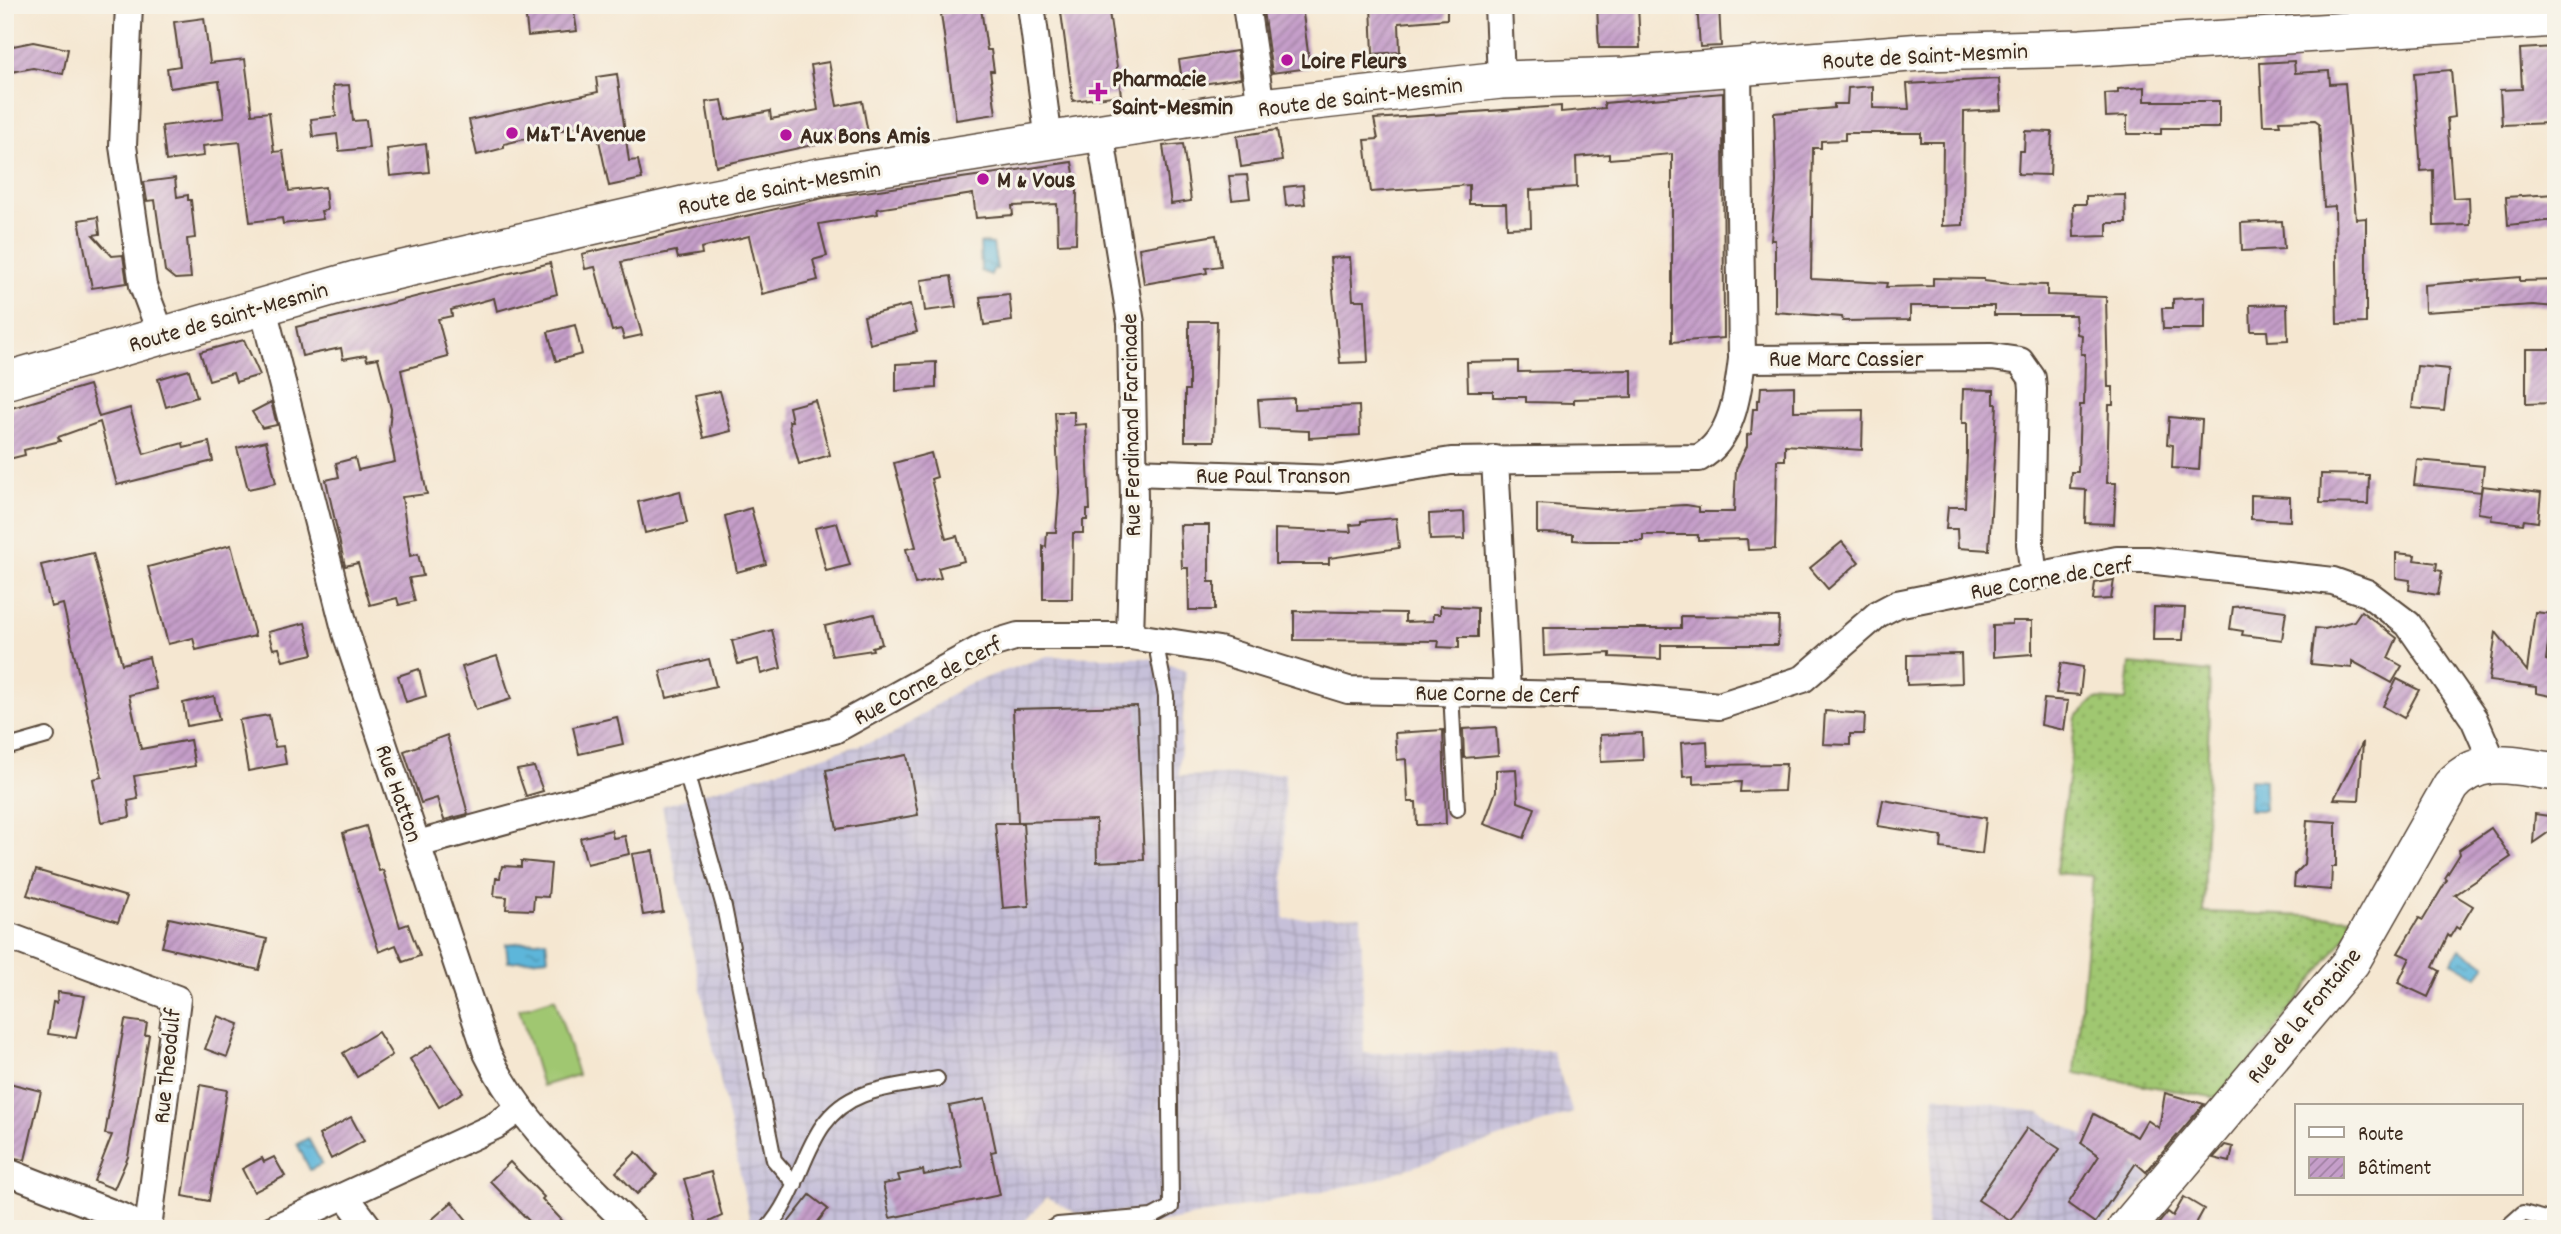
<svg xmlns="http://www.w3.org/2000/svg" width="2561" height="1234" viewBox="0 0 2561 1234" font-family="Dekko,sans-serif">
<defs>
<pattern id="industrial-grid" width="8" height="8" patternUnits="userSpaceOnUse" patternTransform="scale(1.75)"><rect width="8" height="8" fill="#c6c0d9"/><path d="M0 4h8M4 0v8" fill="none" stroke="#aba5ba"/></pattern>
<pattern id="grass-dots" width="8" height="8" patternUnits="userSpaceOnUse" patternTransform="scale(1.75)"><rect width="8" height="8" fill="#a0c771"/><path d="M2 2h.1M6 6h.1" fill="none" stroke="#84a25c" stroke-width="1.8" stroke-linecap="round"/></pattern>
<pattern id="water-ripples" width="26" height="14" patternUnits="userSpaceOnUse" patternTransform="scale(1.75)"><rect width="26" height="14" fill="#5db6da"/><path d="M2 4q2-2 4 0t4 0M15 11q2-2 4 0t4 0" fill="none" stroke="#4e94b0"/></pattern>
<pattern id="building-hatch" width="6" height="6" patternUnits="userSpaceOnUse" patternTransform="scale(1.75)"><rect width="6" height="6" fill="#c59ec9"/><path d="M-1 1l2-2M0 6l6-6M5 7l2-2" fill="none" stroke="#a181a3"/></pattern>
</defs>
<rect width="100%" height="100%" fill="#f7f3e8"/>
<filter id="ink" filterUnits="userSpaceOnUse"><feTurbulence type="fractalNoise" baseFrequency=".0143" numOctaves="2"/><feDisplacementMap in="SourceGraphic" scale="14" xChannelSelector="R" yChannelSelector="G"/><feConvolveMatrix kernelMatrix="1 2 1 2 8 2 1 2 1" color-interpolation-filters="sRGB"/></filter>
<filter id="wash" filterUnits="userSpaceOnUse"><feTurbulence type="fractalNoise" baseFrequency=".00686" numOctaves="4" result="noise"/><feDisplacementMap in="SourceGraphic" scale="28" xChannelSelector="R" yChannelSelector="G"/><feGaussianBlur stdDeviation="1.57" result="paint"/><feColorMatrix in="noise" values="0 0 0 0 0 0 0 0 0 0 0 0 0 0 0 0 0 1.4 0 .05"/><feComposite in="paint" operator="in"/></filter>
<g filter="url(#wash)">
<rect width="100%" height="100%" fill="#f5e7d1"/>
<!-- industrial -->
<g fill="url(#industrial-grid)">
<path d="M1047,656L1149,658L1186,670L1179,776L1285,773L1284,919L1361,916L1364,1053L1552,1050L1573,1113L1368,1182L1138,1227L1133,1212L1078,1214L1047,1197L1022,1224L994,1229H728L750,1221L662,806L892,735L965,685Z"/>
<path d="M1935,1095L2039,1112L2125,1156L2150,1178L2098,1229H1926Z"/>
</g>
<!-- grass -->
<path fill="url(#grass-dots)" stroke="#6e7848" stroke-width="2" d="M2130,664L2210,672L2204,912L2359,918L2223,1099L2075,1073L2093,876L2056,873L2076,717L2095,699L2126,701Z"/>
<!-- pitch -->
<path fill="#a0c771" stroke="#6e7848" stroke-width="2" d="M555,998L578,1075L542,1086L519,1009Z"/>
<!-- water -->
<g fill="url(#water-ripples)" stroke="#4c707c" stroke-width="2">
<path d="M980,243L993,244L997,269L993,270L991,275L981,271Z"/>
<path d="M2250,779L2265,780L2264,810H2249Z"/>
<path d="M546,940L548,958L508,962L506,944Z"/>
<path d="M2460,949L2486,964L2478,977L2452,962Z"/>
<path d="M308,1138L322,1164L310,1170L297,1144Z"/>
</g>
<g id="blocks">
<!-- building -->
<g fill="url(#building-hatch)">
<path d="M547,5H573L577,31L528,36L525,10L547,8Z"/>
<path d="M1060,5H1108L1121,95L1073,101Z"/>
<path d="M1371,5H1447V19L1399,23L1400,52L1373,54Z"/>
<path d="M1597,5H1638L1640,48H1599Z"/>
<path d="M1697,5H1719L1721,46L1700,47Z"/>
<path d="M1302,6L1310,68L1272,73L1263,11Z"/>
<path d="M981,8L987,50H991L994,71H990L996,114L956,120L941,14Z"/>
<path d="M204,18L210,63L245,59L252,114L269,112L274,152L283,151L289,191L325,187L327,210L321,211L323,219L283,224L282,218L250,222L240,142L203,146L204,156L166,161L162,126L224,118L219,81L170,88L167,68L180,66L174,22Z"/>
<path d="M33,42L68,49L63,74L33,68L11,72L8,47Z"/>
<path d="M2556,47V69L2548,70L2551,123L2502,125L2500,90L2522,89L2520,49Z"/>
<path d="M1237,51L1241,78L1183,87L1179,60Z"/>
<path d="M2294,61L2295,73L2329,71L2330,84L2345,83L2356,219L2366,218V323L2337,324L2335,206L2324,207L2319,123L2315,120L2279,121L2280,125H2263L2260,63Z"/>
<path d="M829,62L837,106L862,101L868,133L716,166L706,102L722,100L726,120L770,111L771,119L818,110L811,65Z"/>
<path d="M2451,70L2455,117L2447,118L2453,198L2469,197L2470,225L2434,226L2433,170L2421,171L2414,73Z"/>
<path d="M617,74L629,161L638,160L642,179L609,186L595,122L504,144V148L477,155L469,120L598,92L596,77Z"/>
<path d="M1999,79L2001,110L1964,112L1963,225L1942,226L1943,142H1921V133H1845V140L1821,141V148H1813L1811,279L1887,283L1886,287L1933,286V278L1984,279V281L2010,284L2047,285V295L2106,297L2108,387H2113V405H2109L2107,483H2116L2114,524L2085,523L2086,490L2070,489L2071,472H2078L2080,405H2084L2085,354H2081L2082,335L2077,334L2075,315H1994V306H1910V320L1843,321L1842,317L1775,312V240H1771L1776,182L1774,113L1834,108V104H1847L1848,88L1873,86V108L1909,109L1907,84Z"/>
<path d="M349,85L353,121L366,120L369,148L339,151L337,134L313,137L311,119L336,116L333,86Z"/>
<path d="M2145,87V101H2219V128H2161V134H2127V116L2106,117L2105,94L2118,93V89Z"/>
<path d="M1723,93L1724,338L1672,342V154L1609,159V154L1576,157L1577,187L1530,190L1531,227L1507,228L1506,204H1469V185L1371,192L1365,140L1378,139L1374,119L1561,106V112L1605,108L1604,103Z"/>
<path d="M1277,130L1282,161L1241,167L1237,136Z"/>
<path d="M2025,131L2052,132L2050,175L2018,174L2019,151H2024Z"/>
<path d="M426,144L429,172L390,176L387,149Z"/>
<path d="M1183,144L1191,201L1171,204L1163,146Z"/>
<path d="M1072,162L1077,190L1076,243L1058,244L1057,204L1012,206L1013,215L976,218L973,194L877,209L878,214L819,224L827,256L813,260L818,280L762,294L749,236L701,248L702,254L678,258L676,251L621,262L642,335L624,339L621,329L612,331L595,267L585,269L582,254L823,198Z"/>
<path d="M1247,175L1250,198L1232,200L1229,176Z"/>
<path d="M175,178L177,197L188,195V200H191L195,238L187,239L191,278L175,279L165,271L155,200L147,201L144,182Z"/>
<path d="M1303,185L1305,204L1286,206L1284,187Z"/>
<path d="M2555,194L2556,220L2508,225L2506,197Z"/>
<path d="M2125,195L2126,223H2107V236L2074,237L2073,204H2086V196Z"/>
<path d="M98,217L100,234L93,235L112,256L123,255L127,283L92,288L79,220Z"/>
<path d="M2282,221L2284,249L2242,251L2241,223Z"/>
<path d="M1216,235L1221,266L1206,268L1207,273L1144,284L1139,248Z"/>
<path d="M1350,257L1353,300H1365L1368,362L1340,363L1330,258Z"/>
<path d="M550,263L557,294L497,311L494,298L451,310L452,316L438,319L448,357L401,370L427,494L402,497L410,556L418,554L423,576L409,578L415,601L399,605L397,598L370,605L358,563L345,566L326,480L339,477L336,463L355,458L358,470L395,462L389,431L391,409L378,358L367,360L366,355L343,359L341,348L302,356L296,327Z"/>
<path d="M951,276L956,307L925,311L921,280Z"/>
<path d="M2520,277V281L2556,280V307L2533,305L2425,312L2424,285Z"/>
<path d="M1009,294L1012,321L984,325L980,297Z"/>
<path d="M2205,297V329H2163L2162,308H2173V299Z"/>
<path d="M2287,304L2288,340L2268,341L2267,331H2251L2250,305Z"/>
<path d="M910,305L917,332L870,344L864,316Z"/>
<path d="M1189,321H1217L1214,441H1185V390H1189Z"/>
<path d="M575,325L582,354L556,361L548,332Z"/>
<path d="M244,340L260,375L236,382L233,373L209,380L200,352Z"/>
<path d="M2526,349H2553V403L2526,404Z"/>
<path d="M1518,361V372L1632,370V397L1574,399V403L1526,402V397H1493V391H1468L1467,362Z"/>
<path d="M936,362V388L896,391V364Z"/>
<path d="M2417,366L2449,369L2444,411L2412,408Z"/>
<path d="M189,370L197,397L166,407L158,379Z"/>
<path d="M89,385L99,417L130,408L144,454L183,443L184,448L209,442L213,461L117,485L100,422L58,437L60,441L24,450L25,455L5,460V410Z"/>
<path d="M1794,386V411L1863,410L1862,450L1785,445V460H1777L1775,549L1748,550L1747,539L1698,540V535H1643V541H1586L1573,540V534L1537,533V504L1610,509L1686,505L1699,507V512H1734L1736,469L1747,446V435L1751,434L1753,409H1757V400H1760L1761,387Z"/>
<path d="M1963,389L1994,390V404H1997L1989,550L1958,548L1957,529H1946L1948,507H1965L1967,452V423H1962Z"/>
<path d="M720,391L731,431L704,438L694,396Z"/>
<path d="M1294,398V409L1359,406L1360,435L1309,438V431L1260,429L1258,400Z"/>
<path d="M815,400L830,455L799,464L790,431L789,421H792L789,407Z"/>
<path d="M271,402L277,425L262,428L252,412Z"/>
<path d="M1055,412H1074V425L1086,424L1090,510H1087V520H1083V533H1073L1072,599H1043V546L1046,547L1047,532H1056L1059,492Z"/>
<path d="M2169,417L2202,420L2199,470L2172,468L2173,445L2167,444Z"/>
<path d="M266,441L276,483L248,489L237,448Z"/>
<path d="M931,453L937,477L931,479L946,539L957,536L964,561L938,568L941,578L915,584L906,549L916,547L894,463Z"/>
<path d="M2417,460L2484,466L2481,492L2414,485Z"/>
<path d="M2321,474L2369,475L2368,504L2320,503Z"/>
<path d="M2482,486L2541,493L2538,522L2524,520L2523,524L2491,520L2492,515L2478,513Z"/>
<path d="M680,491L687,523L645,533L638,502Z"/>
<path d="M2251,495L2290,497V521L2251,519Z"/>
<path d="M751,508L766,564L737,572L725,516Z"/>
<path d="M1464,512L1465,539L1430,540L1429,514Z"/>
<path d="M1396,518L1399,548L1329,558V564H1275V529L1351,532L1350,525L1361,524V521Z"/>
<path d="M837,523L850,565L826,571L815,528Z"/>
<path d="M1180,525H1209V582H1215V610H1189L1188,568H1182Z"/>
<path d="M1842,542L1859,562L1828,589L1810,568Z"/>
<path d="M231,545L255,636L196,650L193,638L168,644L148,567Z"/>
<path d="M93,553L122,664L149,657L156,689L129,695L141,749L190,740L195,766L134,776L138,799L128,801L130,817L101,822L93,779L102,777L63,604L51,607L41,565Z"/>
<path d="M2396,553L2415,555L2414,560L2437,563L2436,570L2442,571L2438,595L2409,590L2410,580L2396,578Z"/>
<path d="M2114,580L2111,599L2093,600L2095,583Z"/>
<path d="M1440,606L1477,608V637H1459V648L1438,647L1439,641L1294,640V611L1405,613V622L1433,621V614H1440Z"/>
<path d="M2246,606L2286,611L2282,640L2242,635L2243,631L2230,629L2233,607Z"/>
<path d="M2154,607L2185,608L2183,640H2153Z"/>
<path d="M2361,611L2397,638L2388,658L2402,666L2392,683L2352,661V668L2311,664L2315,628L2325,629L2354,621Z"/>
<path d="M2535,612L2552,614L2546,660L2556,663V697L2536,693V687L2489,681L2496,632L2527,671Z"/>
<path d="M874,614L882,644L872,647L873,650L832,656L825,626Z"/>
<path d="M1681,616L1779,617L1778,645H1661V659L1610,657V653L1544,656L1543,628H1681Z"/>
<path d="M2012,621H2032V654L1993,657V625L2012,624Z"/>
<path d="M305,623L313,654L283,661L279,648L273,649L268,632Z"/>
<path d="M772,630L781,668L761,674L758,659L738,664L732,641Z"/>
<path d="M1961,654L1962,683L1907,685V655Z"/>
<path d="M497,656L511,699L476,710L462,667Z"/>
<path d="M709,659L716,686L667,698L660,671Z"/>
<path d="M2061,663L2083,667L2080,695L2056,693Z"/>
<path d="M419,669L426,696L406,702L398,676Z"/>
<path d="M2397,679L2419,690L2404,718L2383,706Z"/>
<path d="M214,696L219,720L187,726L183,703Z"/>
<path d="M2044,699L2068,701L2064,730L2041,725Z"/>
<path d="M1137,706L1144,860L1097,862L1096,820L1018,822L1013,709Z"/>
<path d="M1825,711L1865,714L1864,734H1850V745L1823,744Z"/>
<path d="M269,715L275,747L283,746L286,764L248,771L239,720Z"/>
<path d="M617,717L623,744L579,754L573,727Z"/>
<path d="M1496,727L1498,755L1464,758L1463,729Z"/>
<path d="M1443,730L1446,824L1417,825L1416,802H1408L1406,759L1397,760L1395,733Z"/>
<path d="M1642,733L1643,760L1601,762L1600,735Z"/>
<path d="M447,735L468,814L444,820L437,798L421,803L404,751Z"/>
<path d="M1707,741L1708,765L1786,764L1784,791L1740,792L1741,782L1693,784V776L1683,777L1681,743Z"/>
<path d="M2363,742L2359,800L2334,799Z"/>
<path d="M907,755L918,815L837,829L826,770Z"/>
<path d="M534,767L543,791L526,796L517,770Z"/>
<path d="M1516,769L1518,802L1535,808L1524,838L1484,824L1496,791V770Z"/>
<path d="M1883,800L1986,818L1982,854L1941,848L1942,836L1878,826Z"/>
<path d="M2535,814L2556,817V827L2533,843Z"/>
<path d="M2307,820L2336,822V867H2332L2331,890L2294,887L2295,874L2304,865Z"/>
<path d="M995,823H1023L1029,906L1003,908Z"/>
<path d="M366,826L379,871L383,870L400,927L408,924L420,956L403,962L396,945L379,952L355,878L343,833Z"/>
<path d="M2491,828L2511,857L2455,895L2473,906L2459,929L2456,927L2450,937L2448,935L2433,967L2440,971L2428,997L2398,983L2410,958L2398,953L2419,918L2423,920L2447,880L2445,878L2460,854L2459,850Z"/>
<path d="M611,830L613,838L625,836L629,854L587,864L580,838Z"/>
<path d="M653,851L663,912L643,915L632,854Z"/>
<path d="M521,861L551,864L548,897L534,896L533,910L506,909L507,897L494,896L496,878H500L502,866L521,867Z"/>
<path d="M36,870L127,897L118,922L27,895Z"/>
<path d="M169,918L267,939L259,970L162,947Z"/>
<path d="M58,992L85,996L76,1038L48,1034L53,1002L57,1003Z"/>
<path d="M218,1016L239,1024L227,1057L205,1049Z"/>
<path d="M125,1020L147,1023L145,1035H149L128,1157L114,1189L94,1181L112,1135L105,1134Z"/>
<path d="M378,1032L392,1055L357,1077L343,1053Z"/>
<path d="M432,1045L463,1092L439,1107L410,1059Z"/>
<path d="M5,1082L41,1091L25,1160L5,1156Z"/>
<path d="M200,1085L227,1090L209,1201L183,1196Z"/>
<path d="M2165,1093L2204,1104L2146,1172L2136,1163L2095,1223L2068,1204L2099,1156L2081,1143L2094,1114L2137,1137L2147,1120L2159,1128Z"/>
<path d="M985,1099L996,1151L991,1152L1000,1195L890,1218L883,1184L900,1181L898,1175L923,1170L924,1175L962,1167L949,1106Z"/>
<path d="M351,1117L364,1141L331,1159L319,1135Z"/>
<path d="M2027,1128L2060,1149L2010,1221L1978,1200Z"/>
<path d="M2225,1145L2233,1147L2230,1162L2213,1158Z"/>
<path d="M636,1152L657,1175L637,1194L616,1172Z"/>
<path d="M274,1157L285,1176L254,1192L242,1169L262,1158L264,1162Z"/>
<path d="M510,1162L544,1197L542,1199L570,1229H537L490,1181Z"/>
<path d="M711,1172L722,1216L698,1227L684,1179Z"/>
<path d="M810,1195L828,1209L812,1229H783Z"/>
<path d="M2184,1197L2204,1209L2193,1229H2154L2168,1212L2173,1216Z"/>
<path d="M452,1202L474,1229H421Z"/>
</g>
</g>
</g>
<g filter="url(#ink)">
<use href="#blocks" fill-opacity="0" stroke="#574639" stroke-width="2"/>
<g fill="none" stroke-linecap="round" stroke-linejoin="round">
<!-- lane casing -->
<g stroke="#574639" stroke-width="18">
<g id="lane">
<path d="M1451,691L1457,809"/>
<path d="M5,748L47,736"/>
<path d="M686,772L724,907L774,1160L795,1184"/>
<path d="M767,1229C807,1185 803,1117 862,1095C885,1086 913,1084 937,1079"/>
<path d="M1050,1229L1058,1225L1152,1217L1171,1207L1166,696L1158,655L1160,639"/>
<path d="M2505,1229L2523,1213L2556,1222"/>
</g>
</g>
<!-- street casing -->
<g stroke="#574639" stroke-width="30">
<g id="street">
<path d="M129,5L123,146L143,286L161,334"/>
<path d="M1031,5L1049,141"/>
<path d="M1246,5L1261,107"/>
<path d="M1498,5L1501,80"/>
<path d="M1100,132L1131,323L1134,500L1130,636"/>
<path d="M263,308L346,633L487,1053C520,1123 579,1174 633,1229"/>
<path d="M1742,359L1992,357L2020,361L2032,378L2033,389L2030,544L2034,577"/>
<path d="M1495,459L1507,692"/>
<path d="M1133,472L1335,479L1451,461L1699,458C1732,440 1738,394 1742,359L1738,68"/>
<path d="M418,844L834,730L988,645L1018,636H1130L1219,650L1348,690L1612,696L1719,706L1803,679L1878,614L1897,604L2117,560H2148L2333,581L2367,593L2408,624L2474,719L2488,751L2490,765"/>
<path d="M5,935L177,999L148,1229"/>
<path d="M5,1171L125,1218L142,1229"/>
<path d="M346,1197L370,1229"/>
<path d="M272,1229L495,1126L519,1109"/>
</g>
</g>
<!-- secondary casing -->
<g stroke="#574639" stroke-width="40">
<g id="secondary">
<path d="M5,381L355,280L696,202L819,177L1261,107L1501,80L1625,76L1922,52L2081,48L2556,18"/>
<path d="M2126,1229L2351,962L2451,786C2481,753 2516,767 2556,772"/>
</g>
</g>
<!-- lane -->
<use href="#lane" stroke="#fff" stroke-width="14"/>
<!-- street -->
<use href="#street" stroke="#fff" stroke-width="26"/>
<!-- secondary -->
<use href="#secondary" stroke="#fff" stroke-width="37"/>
</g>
</g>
<!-- markers -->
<g fill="#b5179e" stroke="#f7f3e8" stroke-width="2.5">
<circle cx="1287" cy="60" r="7"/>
<path d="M1094.5 81.5h7v7h7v7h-7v7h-7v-7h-7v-7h7z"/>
<circle cx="512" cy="133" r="7"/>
<circle cx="786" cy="135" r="7"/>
<circle cx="983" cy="179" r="7"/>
</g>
<g text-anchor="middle" stroke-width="6" stroke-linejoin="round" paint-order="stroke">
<!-- street labels -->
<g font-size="24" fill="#3b2a1e" stroke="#f7f3e8">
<text transform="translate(1925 55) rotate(-3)" y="8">Route de Saint-Mesmin</text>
<text transform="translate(1360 96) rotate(-7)" y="8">Route de Saint-Mesmin</text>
<text transform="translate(779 187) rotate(-11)" y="8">Route de Saint-Mesmin</text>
<text transform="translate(228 316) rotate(-16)" y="8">Route de Saint-Mesmin</text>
<text x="1846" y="366">Rue Marc Cassier</text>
<text transform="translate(1130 425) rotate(-91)" y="8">Rue Ferdinand Farcinade</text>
<text x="1273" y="483">Rue Paul Transon</text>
<text transform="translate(2051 577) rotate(-10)" y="8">Rue Corne de Cerf</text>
<text transform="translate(927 680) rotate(-28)" y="8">Rue Corne de Cerf</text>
<text transform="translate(1497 693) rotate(1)" y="8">Rue Corne de Cerf</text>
<text transform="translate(400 793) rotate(71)" y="8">Rue Hatton</text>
<text transform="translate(2303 1015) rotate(-51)" y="8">Rue de la Fontaine</text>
<text transform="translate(166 1066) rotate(-84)" y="8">Rue Theodulf</text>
</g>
<!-- poi labels -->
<g font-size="24" font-weight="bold" fill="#3b2a1e" stroke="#f7f3e8" text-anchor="start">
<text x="1301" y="68">Loire Fleurs</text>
<text x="1112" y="86">Pharmacie<tspan x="1112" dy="28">Saint-Mesmin</tspan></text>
<text x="526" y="141">M&amp;T L'Avenue</text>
<text x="800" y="143">Aux Bons Amis</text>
<text x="997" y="187">M &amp; Vous</text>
</g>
</g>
<!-- margin -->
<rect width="2561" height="1234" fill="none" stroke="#f7f3e8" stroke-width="28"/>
<!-- legend -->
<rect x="2295" y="1104" width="228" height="91" fill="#f7f3e8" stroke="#aca397" stroke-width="2"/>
<rect x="2309" y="1127" width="35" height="10" fill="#ffffff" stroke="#aca397" stroke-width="2"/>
<text x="2358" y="1140" font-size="21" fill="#3b2a1e">Route</text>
<rect x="2309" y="1157" width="35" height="21" fill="url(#building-hatch)" stroke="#aca397" stroke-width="2"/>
<text x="2358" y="1174" font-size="21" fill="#3b2a1e">Bâtiment</text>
</svg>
